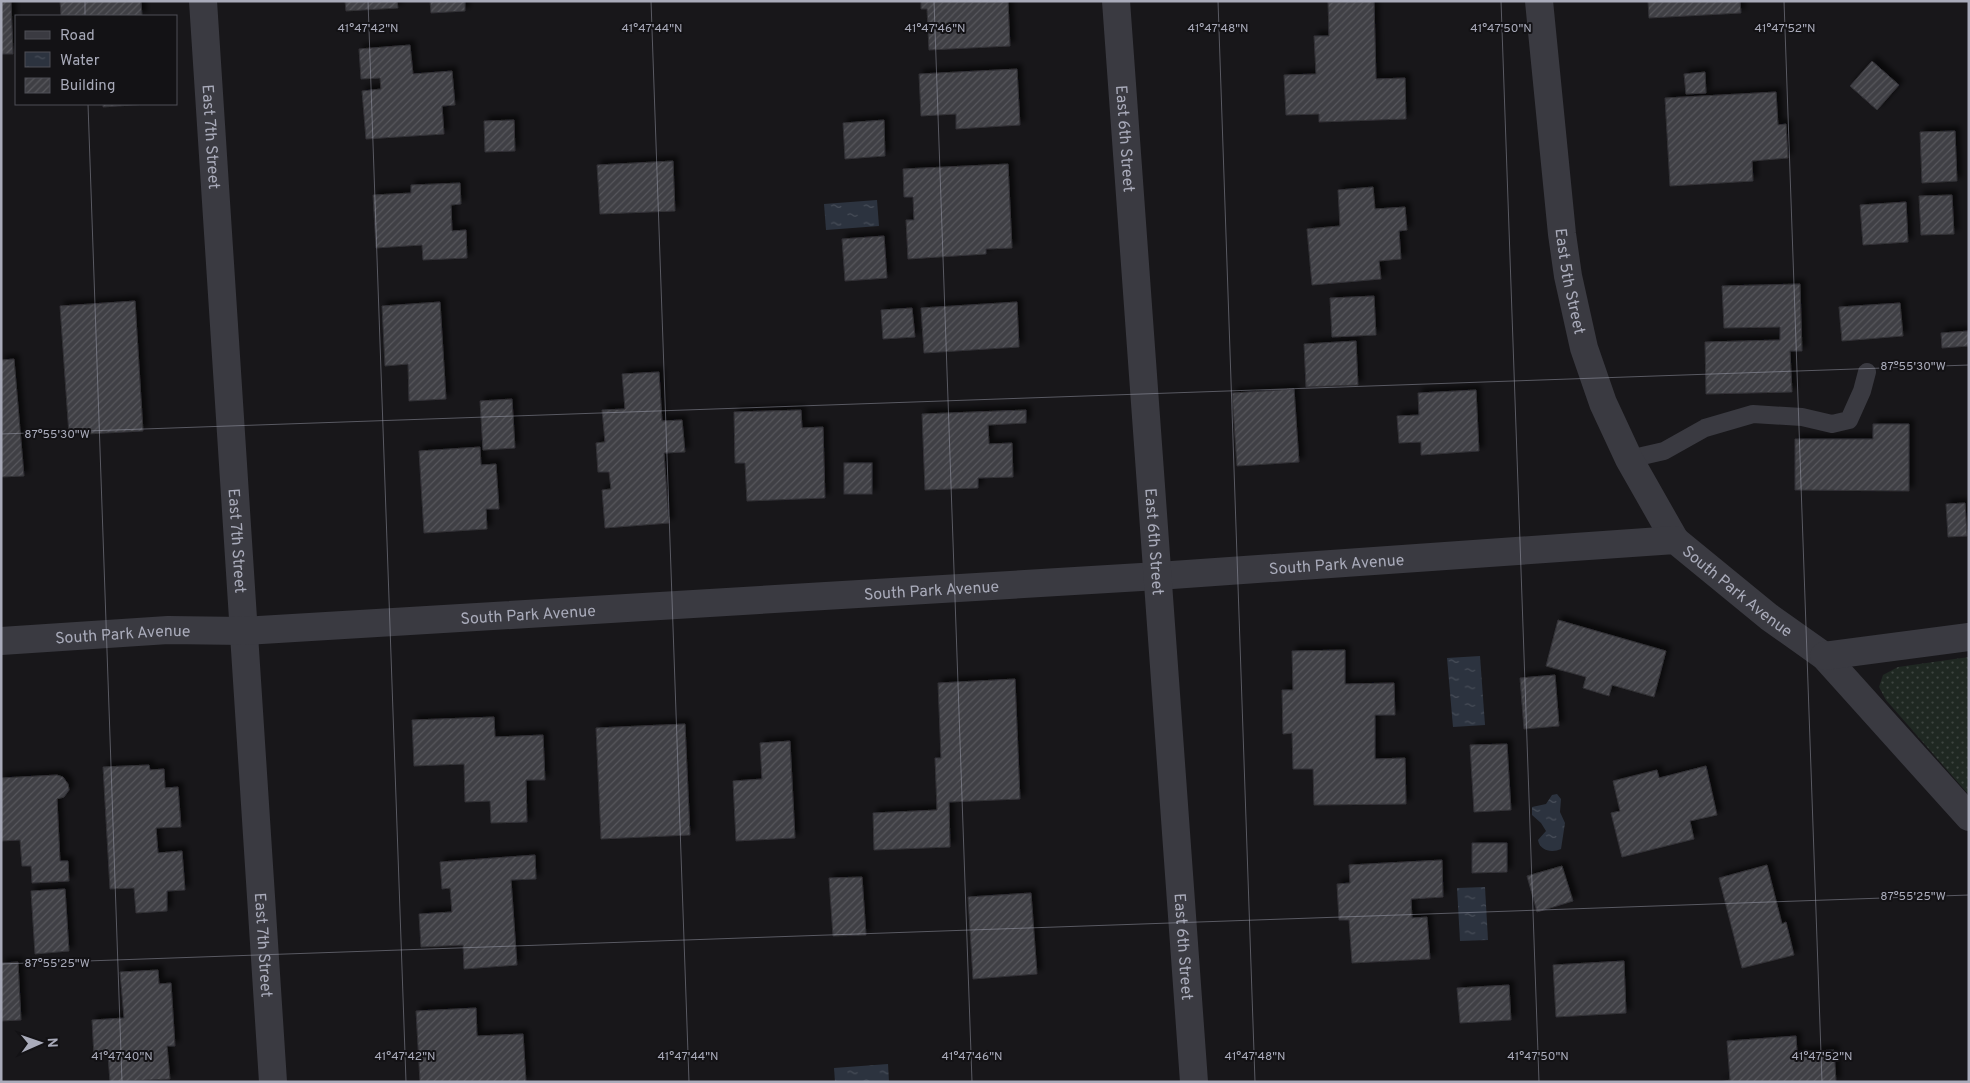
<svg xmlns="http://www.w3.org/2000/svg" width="1970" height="1083" viewBox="0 0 1970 1083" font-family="Overpass,sans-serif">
<defs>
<pattern id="grass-dots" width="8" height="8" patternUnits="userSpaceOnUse" patternTransform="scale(1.25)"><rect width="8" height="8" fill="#1f2822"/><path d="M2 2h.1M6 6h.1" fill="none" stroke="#3d4440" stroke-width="1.8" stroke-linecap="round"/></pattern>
<pattern id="water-ripples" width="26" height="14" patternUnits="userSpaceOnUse" patternTransform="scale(1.25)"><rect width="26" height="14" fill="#2c333f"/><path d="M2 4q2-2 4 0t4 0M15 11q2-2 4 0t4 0" fill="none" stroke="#484e59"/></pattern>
<pattern id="building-hatch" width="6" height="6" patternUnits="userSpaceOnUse" patternTransform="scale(1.25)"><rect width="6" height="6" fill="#3f3f44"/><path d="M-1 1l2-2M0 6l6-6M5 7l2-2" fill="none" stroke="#58585d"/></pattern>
<filter id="shadow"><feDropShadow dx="4.5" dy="-4.5" stdDeviation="2.5" flood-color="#0009"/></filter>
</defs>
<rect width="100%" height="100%" fill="#18171a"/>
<!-- grass -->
<path fill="url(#grass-dots)" d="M1969,657V795L1886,700L1879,687L1883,675L1898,667Z"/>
<!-- water -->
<g fill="url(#water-ripples)">
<path d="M877,200L879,226L826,230L824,204Z"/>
<path d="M1480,656L1485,725L1453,727L1447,658Z"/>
<path d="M1557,794L1561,799L1560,812L1565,823L1561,849C1552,853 1540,851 1538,840L1546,831L1541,823L1532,815V807L1546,804L1552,795Z"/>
<path d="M1485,887L1488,940L1460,941L1457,888Z"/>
<path d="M888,1064L889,1082H835L834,1068Z"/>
</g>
<!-- building -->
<g fill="url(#building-hatch)" stroke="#323136" filter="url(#shadow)">
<path d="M1,1H11L13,54H1Z"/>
<path d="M60,1H141L142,16H61Z"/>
<path d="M345,1H397L398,8L346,11Z"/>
<path d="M430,1H465V11L431,13Z"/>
<path d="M921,1H1008L1010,46L929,50L927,9H921Z"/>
<path d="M1374,1L1376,79L1405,78L1406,119L1319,122V114L1286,115L1284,75L1316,74L1314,36H1329L1328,2Z"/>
<path d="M1648,1H1740L1741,13L1649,18Z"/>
<path d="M410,45L413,74L452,71L455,105L442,106L444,134L366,139L362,91L381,89L380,78L361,79L359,49Z"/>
<path d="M1872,61L1899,85L1877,110L1850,86Z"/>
<path d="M1017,69L1020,125L956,129V114L921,116L919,74Z"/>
<path d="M1705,72L1706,93L1686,94L1684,74Z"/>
<path d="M1776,92L1778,125L1786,124L1788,158L1752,161L1753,181L1670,186L1665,98Z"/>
<path d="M103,104H148L103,107Z"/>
<path d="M514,120L515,151L485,152L484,121Z"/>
<path d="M884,120L885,156L845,159L843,123Z"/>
<path d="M1955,131L1957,181L1922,183L1920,132Z"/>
<path d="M673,161L675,211L600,214L597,165Z"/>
<path d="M1008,164L1012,248L986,249V254L908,259L906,220H914L913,197H904L903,169Z"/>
<path d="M460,183L461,204L451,205L452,231L466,230L467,258L423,260L422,245L376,248L373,195L411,193V185Z"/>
<path d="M1373,187L1375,209L1405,207L1407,230L1399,231L1401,259L1379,261L1381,279L1312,285L1307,229L1340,226L1338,190Z"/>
<path d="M1952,195L1954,234L1921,235L1919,196Z"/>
<path d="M1906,202L1908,242L1863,245L1860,205Z"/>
<path d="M884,236L887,278L845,281L842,239Z"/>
<path d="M1800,284L1802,351H1790L1792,392L1706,394L1705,342L1780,340V327L1724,328L1722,286Z"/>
<path d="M1374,296L1376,335L1332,337L1330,298Z"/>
<path d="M135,301L143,431L69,435L60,306Z"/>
<path d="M440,302L446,399L409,401L408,364L385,366L382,306Z"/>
<path d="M1017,302L1019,347L924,353L921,308Z"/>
<path d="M1900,303L1903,336L1842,341L1839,307Z"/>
<path d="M912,308L915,337L883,339L881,310Z"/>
<path d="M1969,331V346L1942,348L1941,333Z"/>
<path d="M1356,341L1358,385L1306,387L1304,344Z"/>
<path d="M14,359L24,476L1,477V360Z"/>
<path d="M659,372L662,421L682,420L685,452L664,453L669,523L605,528L602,490L611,489L609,472H598L596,443L605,442L602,410L625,409L622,374Z"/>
<path d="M1294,389L1299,462L1237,466L1232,393Z"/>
<path d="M1476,390L1479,451L1421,455V442L1399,443L1397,416L1419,415L1418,393Z"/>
<path d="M512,399L515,448L483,450L480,401Z"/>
<path d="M801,410L802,428L823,427L825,498L747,501L745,463H735L734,412Z"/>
<path d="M1026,410V423L988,425L989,444L1012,443L1013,477L978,478V488L925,490L922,414Z"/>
<path d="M1873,424H1909V491L1795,490V439H1873Z"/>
<path d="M480,447L481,465L496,464L499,509H486L487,529L424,533L419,451Z"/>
<rect x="844" y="463" width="28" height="31"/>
<path d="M1965,503L1967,536L1948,537L1946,504Z"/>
<path d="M1558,620L1666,651L1654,697L1612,685L1609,696L1583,688L1586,677L1546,666Z"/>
<path d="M1345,650V684L1394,683L1395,715H1375V759L1405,758L1406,804L1314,805L1313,769H1293L1292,733L1283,734L1282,690H1293L1292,651Z"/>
<path d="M1555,675L1559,726L1524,729L1520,678Z"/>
<path d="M1015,679L1020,799L949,802L950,847L874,850L873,813L937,810L935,758H941L938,683Z"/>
<path d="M494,717L495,737L543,735L545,780H526L527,822L491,823L490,801L465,802L464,764L414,766L412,720Z"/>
<path d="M685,724L690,835L601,839L596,728Z"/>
<path d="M790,741L795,838L736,841L733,781L762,779L760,743Z"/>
<path d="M1507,744L1511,810L1474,812L1470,745Z"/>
<path d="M149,765L150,770L164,769L165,788L178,787L181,827L156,828L158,853L182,851L185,890L167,891V911L136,913L134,888L110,889L103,767Z"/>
<path d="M1706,766L1717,815L1690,821L1694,839L1622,857L1611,813L1620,811L1613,781L1657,770L1659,778Z"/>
<path d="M57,775L63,777L68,784L69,790L64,797L57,799L60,861H68L69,881L32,883L31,866H22L20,840L1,841V778Z"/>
<path d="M1472,843H1507V872L1472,873Z"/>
<path d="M535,855L536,879L511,880L517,965L464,969L463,945L421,947L419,914L452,912L450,888L442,889L440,862Z"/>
<path d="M1442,860L1443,897L1411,899L1412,918L1427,917L1430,959L1352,963L1349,920H1339L1337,884L1350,883L1349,865Z"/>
<path d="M1767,865L1782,924L1786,922L1794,955L1742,968L1719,878Z"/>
<path d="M1562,866L1573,901L1537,912L1527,876Z"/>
<path d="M862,877L866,935L833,936L829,878Z"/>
<path d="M65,889L69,951L35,954L31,891Z"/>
<path d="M1031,893L1037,974L973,979L968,897Z"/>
<path d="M1624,961L1626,1013L1556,1017L1553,965Z"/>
<path d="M18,962L21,1020L1,1021V963Z"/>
<path d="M158,970L159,984L171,983L175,1046H167L170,1079L110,1082L108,1056L94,1057L92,1020L124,1018L120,972Z"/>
<path d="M1509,985L1511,1020L1460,1023L1457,988Z"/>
<path d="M476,1008L477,1036L523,1034L526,1082H420L416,1011Z"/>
<path d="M1796,1036L1797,1052L1834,1050L1836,1082H1719L1730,1080L1727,1041Z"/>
</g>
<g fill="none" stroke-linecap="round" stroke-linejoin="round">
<!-- service -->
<path stroke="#3a3a41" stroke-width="18" d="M1629,459L1664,451L1705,428L1753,414L1802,417L1832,424L1849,420L1862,391L1867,372"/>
<!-- minor -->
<g stroke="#3a3a41" stroke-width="28">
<path id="s1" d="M203,1L273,1082"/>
<path id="s2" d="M1539,1L1562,234L1568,276L1584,348L1603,403L1629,459L1675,540"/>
<path id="s3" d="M1,641L168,630L244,631L1158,576L1675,540L1769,617L1824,656L1969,817"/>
<path d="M1824,656L1969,637"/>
</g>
<!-- tertiary -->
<path stroke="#3a3a41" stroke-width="28" id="s4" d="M1116,1L1194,1082"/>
</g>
<!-- ticks -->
<path fill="none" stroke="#a9abba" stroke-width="1" stroke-opacity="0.45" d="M85,1V16M368,1L406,1082M651,1L689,1082M934,1L972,1082M1218,1L1255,1082M1501,1L1539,1082M1784,1L1822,1082M88,104L122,1082M1,434L1969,365M1,964L1969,895"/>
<g text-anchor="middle" stroke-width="4" stroke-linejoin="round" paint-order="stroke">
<!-- street labels -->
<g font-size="16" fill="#a9abba" stroke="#131215">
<text dy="6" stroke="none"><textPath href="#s1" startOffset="136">East 7th Street</textPath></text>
<text dy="6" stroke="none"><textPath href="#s4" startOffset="138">East 6th Street</textPath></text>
<text dy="6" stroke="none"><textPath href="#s2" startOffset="282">East 5th Street</textPath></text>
<text dy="6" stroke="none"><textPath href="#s1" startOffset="541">East 7th Street</textPath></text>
<text dy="6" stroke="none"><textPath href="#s4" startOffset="542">East 6th Street</textPath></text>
<text dy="6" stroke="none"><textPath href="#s3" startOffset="1338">South Park Avenue</textPath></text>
<text dy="6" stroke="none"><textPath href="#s3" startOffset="932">South Park Avenue</textPath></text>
<text dy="6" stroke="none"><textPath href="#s3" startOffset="1758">South Park Avenue</textPath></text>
<text dy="6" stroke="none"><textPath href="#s3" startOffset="528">South Park Avenue</textPath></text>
<text dy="6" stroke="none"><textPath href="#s3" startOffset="122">South Park Avenue</textPath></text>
<text dy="6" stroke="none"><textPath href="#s4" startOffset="948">East 6th Street</textPath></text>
<text dy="6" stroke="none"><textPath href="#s1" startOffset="946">East 7th Street</textPath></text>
</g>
</g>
<g font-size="12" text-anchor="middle" fill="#a9abba" stroke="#131215" stroke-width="4" stroke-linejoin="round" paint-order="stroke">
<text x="368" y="32">41°47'42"N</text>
<text x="652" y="32">41°47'44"N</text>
<text x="935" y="32">41°47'46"N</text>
<text x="1218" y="32">41°47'48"N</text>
<text x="1501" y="32">41°47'50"N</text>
<text x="1785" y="32">41°47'52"N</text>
<text x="1913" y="370">87°55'30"W</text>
<text x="57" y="438">87°55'30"W</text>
<text x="1913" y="900">87°55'25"W</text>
<text x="57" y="967">87°55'25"W</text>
<text x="122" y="1060">41°47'40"N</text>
<text x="405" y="1060">41°47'42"N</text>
<text x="688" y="1060">41°47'44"N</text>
<text x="972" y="1060">41°47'46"N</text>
<text x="1255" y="1060">41°47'48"N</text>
<text x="1538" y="1060">41°47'50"N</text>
<text x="1822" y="1060">41°47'52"N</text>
</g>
<!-- border -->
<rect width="1970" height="1083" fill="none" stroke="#a9abba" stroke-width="5"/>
<!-- legend -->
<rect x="15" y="15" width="162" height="90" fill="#131215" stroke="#4f4f57"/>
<rect x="25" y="31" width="25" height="8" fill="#3a3a41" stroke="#4f4f57"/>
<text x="60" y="40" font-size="15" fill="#a9abba">Road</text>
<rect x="25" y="52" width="25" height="15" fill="url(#water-ripples)" stroke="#4f4f57"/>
<text x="60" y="65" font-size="15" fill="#a9abba">Water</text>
<rect x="25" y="78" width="25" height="15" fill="url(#building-hatch)" stroke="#4f4f57"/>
<text x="60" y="90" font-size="15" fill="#a9abba">Building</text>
<!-- north arrow -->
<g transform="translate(40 1043) rotate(88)" stroke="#131215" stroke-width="4" paint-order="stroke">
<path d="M0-4L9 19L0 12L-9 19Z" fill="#a9abba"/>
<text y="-8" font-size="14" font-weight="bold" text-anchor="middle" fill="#a9abba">N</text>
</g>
</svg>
